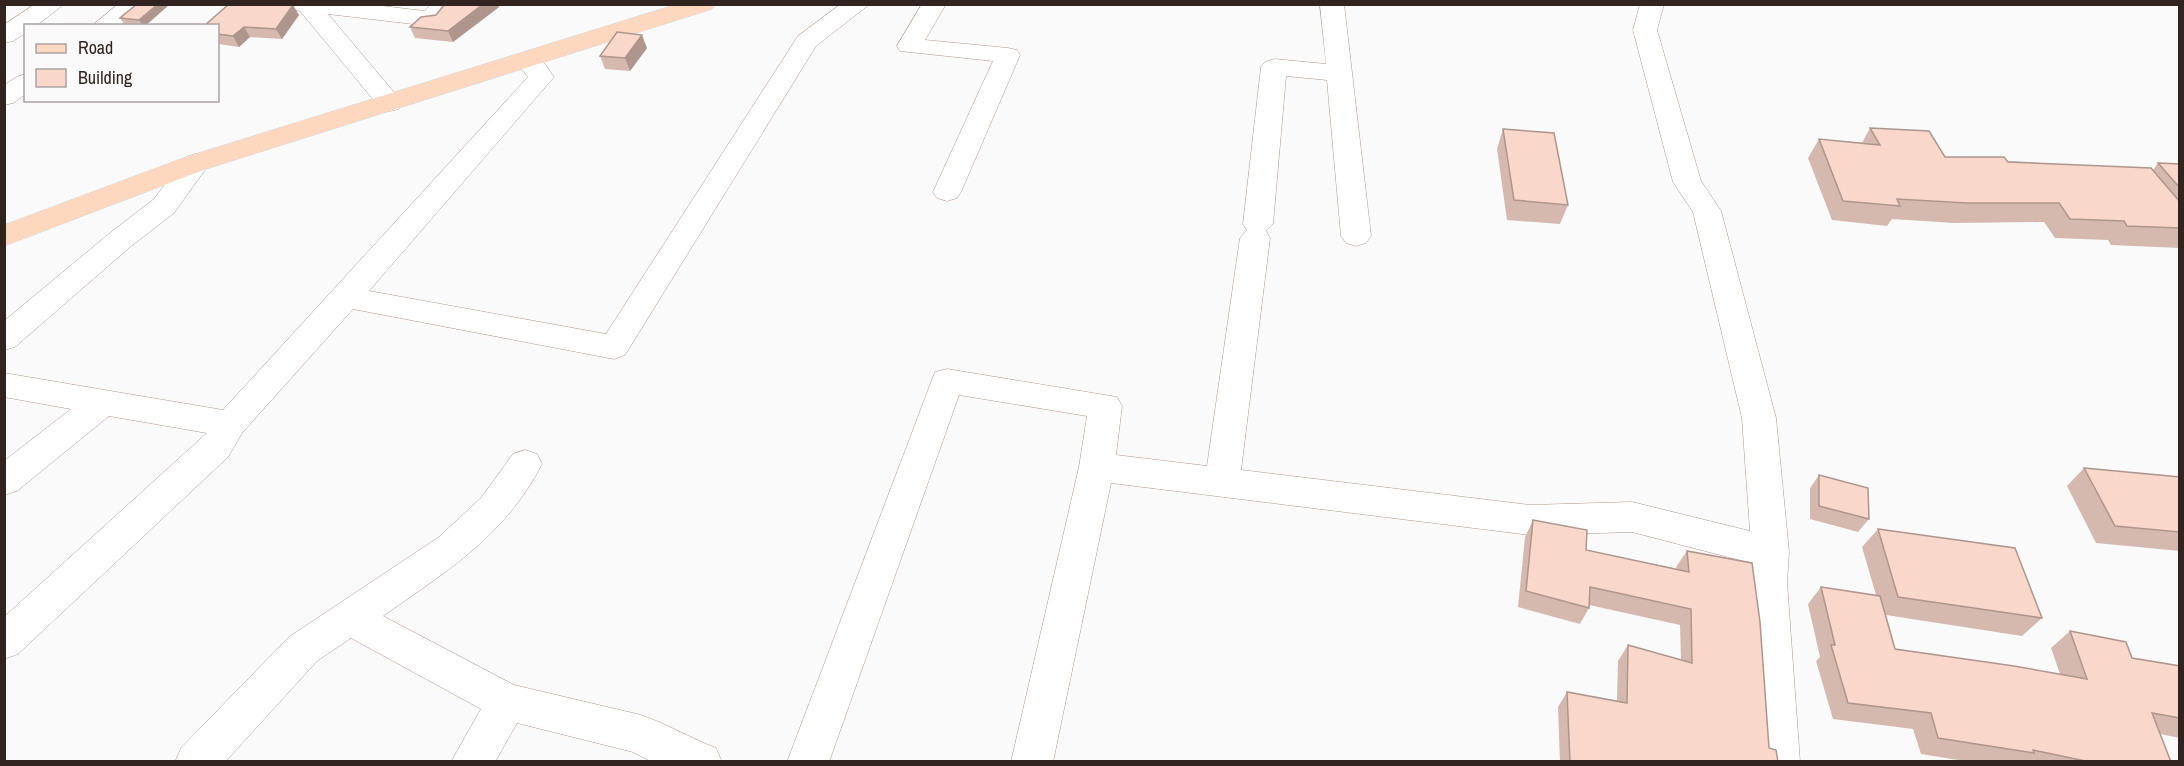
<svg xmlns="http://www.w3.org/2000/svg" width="2184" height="766" viewBox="0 0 2184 766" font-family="'Archivo Narrow',sans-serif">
<rect width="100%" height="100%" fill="#fafafa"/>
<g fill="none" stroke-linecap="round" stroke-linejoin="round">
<!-- minor casing -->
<g stroke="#b59689" stroke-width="1">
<g id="minor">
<path d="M35,4H64L36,26H26V33L13,41L4,43V25Z"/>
<path d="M118,4H146L120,26H92Z"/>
<path d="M287,4H366L424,11L431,4H457L439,24L430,26L328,14L403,103L399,109L390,111L381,109L300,11L291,9Z"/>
<path d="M841,4H870L816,46L625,355L614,359L353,309L242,433L228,457L18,654L4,659V617L207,433L109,416L17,491L4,495V461L71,409L4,397V373L223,410L528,77L514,59L518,54C537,49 544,63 554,77L369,291L606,334L798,36Z"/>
<path d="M922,4H946L925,40L1008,48L1017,50L1020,55L961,192L957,198L947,201L937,198L933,192L993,61L900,51L897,46Z"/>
<path d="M1320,4H1344L1371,236L1366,243L1356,246L1346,243L1341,236L1327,80L1286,76L1273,224L1266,231L1270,238L1241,470L1530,505L1632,502L1750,531L1742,418L1693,212L1673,182L1633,30L1640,4H1664L1657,30L1701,181L1721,211L1776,418L1789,552L1787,582L1800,762H1758L1749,582L1751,563L1632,532L1530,535L1111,483L1053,762H1011L1079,467L1087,416L959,395L829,762H787L935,372L947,369L1117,397L1122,406L1116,455L1207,466L1240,238L1247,230L1243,224L1261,67L1265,62L1274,59L1326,64Z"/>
<path d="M26,74V94L13,103L4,105V85L17,77Z"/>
<path d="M196,154L206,157L210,163L174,213L130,247L15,347L4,350V321L110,233L154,199L186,157Z"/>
<path d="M525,450L537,454L542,464C505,536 447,571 383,616L514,685L641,715C667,724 690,738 716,748L722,762H652L633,752L517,723L495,762H451L481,709L351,638L317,661L225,762H175L181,748L289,637L439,537L481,498L513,454Z"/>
</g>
</g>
<!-- major casing -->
<g stroke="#d6d3d2" stroke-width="1">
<path id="major" d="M678,4H716L712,9L206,169L4,246V225L186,157Z"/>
</g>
<!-- minor -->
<use href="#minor" fill="#fff" fill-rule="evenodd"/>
<!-- major -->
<use href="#major" fill="#fed7bf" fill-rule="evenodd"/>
</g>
<!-- wall -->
<g fill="#d6b9ae">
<path d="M170,4L145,26L125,25L120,18Z"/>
<path d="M283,5L299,15L282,39L250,37L239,47L218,44V26Z"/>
<path d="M499,7L453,42L415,38L410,27Z"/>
<path d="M647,48L630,71L605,69L600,56Z"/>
<path d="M1870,128L1945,157L2153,170L2158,163L2180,164V248L2111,245L2108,240L2055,238L2044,222L1954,223L1892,219L1887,226L1832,220L1808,158L1819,139L1862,143Z"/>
<path d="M1503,129L1568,205L1560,224L1507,220L1497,149Z"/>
<path d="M2084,468L2180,477V551L2096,543L2067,486Z"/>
<path d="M1819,475L1869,519L1858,532L1810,519V488Z"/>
<path d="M1533,520L1586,550L1677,569L1676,567L1687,551L1769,748L1778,762H1560L1558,707L1567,692L1617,701L1618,661L1628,645L1681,660L1680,625L1589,605V608L1580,624L1518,607L1525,537Z"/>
<path d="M1878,529L2042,618L2022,636L1886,615L1895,649L2060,674L2051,648L2070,631L2132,658L2180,666V738L2160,734L2171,762H1970L1921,754L1913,729L1833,719L1816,661L1820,657L1808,604L1821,587L1876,595L1862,547Z"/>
</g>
<!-- shaded-wall -->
<g fill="#ae968d">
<path d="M158,4H170L145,26H143L139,20Z"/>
<path d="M483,4H498L499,7L453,42L448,31Z"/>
<path d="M293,5L299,15L282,39L276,29Z"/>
<path d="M244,27L250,37L239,47L233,36Z"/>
<path d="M642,35L647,48L630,71L625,58Z"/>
</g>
<!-- building -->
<g fill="#f9d7ca" stroke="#ae968d" stroke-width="1.5">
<path d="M137,4H158L139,20L120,18Z"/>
<path d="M229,4H266L293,5L276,29L244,27L233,36L218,34V26H204Z"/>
<path d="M445,4H483L448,31L410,27L421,17L436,15Z"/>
<path d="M617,32L642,35L625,58L600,56Z"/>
<path d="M1870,128L1929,131L1945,157H2004L2008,162L2151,168L2180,202V228L2127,226L2124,221L2070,219L2059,203H1967L1897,199L1900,206L1843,201L1819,139L1880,145Z"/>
<path d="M1503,129L1554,133L1568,205L1514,200Z"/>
<path d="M2158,163L2180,164V188Z"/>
<path d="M2084,468L2180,477V532L2115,526Z"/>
<path d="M1819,475L1868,488L1869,519L1819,506Z"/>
<path d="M1533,520L1587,530L1586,550L1689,572L1687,551L1752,563L1760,622L1769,748L1776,750L1778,762H1570L1567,692L1627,703L1628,645L1692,663L1691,609L1590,587L1589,608L1526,591Z"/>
<path d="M1878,529L2015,548L2042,618L1898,597Z"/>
<path d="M1821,587L1880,596L1895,649L2014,666L2087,679L2070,631L2126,642L2132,658L2180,666V718L2152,713L2171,762H2090L2033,750L2034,753L1938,738L1931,713L1848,703L1831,645H1835Z"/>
</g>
<!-- border -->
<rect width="2184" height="766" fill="none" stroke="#312420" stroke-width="12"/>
<!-- legend -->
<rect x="24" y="24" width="195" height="78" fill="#fafafa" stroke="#aaa4a3" stroke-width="1.5"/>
<rect x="36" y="44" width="30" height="9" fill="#fed7bf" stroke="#aaa4a3" stroke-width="1.5"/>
<text x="78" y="54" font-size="18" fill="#312420">Road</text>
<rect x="36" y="69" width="30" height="18" fill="#f9d7ca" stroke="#aaa4a3" stroke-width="1.5"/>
<text x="78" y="84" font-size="18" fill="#312420">Building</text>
</svg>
